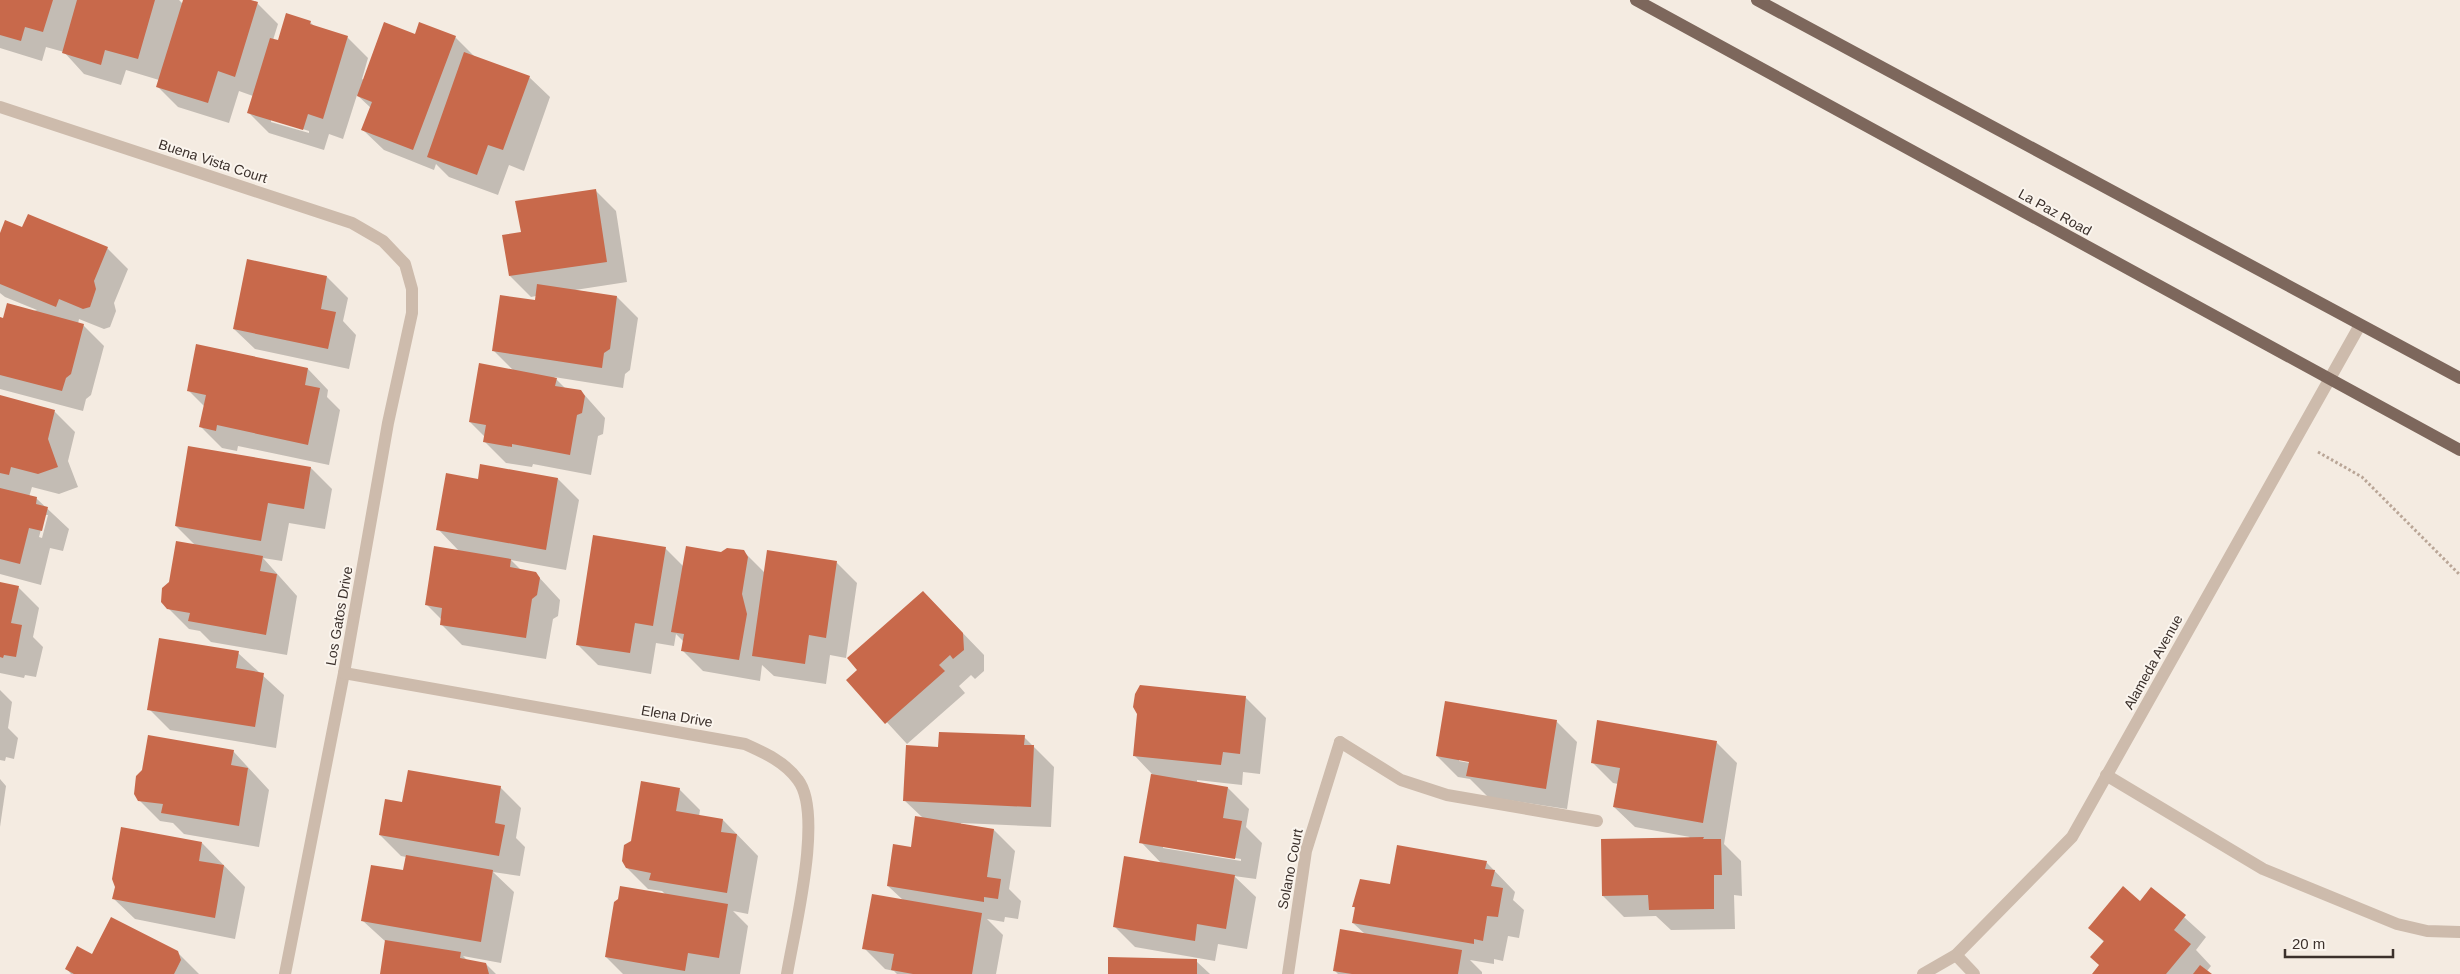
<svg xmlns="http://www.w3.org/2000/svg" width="2460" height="974" viewBox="0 0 2460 974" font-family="Helvetica,sans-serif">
<rect width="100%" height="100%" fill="#f4ebe1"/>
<!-- shadow -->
<g fill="#0003" fill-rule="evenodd">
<path d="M0,0H179L183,4L184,0H246L257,3L278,24L273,40L279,42L310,22L316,28L347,37L368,58L362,79L364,80L416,35L455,37L476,58L529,77L550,97L524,171L509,165L498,195L449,177L436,164L434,170L384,150L363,130L371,108L357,95L343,139L329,134L324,150L269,133L248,112L253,96L239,91L229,123L178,107L157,86L159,80L126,70L121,85L84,74L64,52L46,47L42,61L0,48ZM271,119L309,131V133L271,122Z"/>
<path d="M595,190L616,211L627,282L575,290L617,297L638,318L630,370L625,374L623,388L554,377L566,389L581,391L605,418L603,434L598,436L591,475L533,464L532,467L506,463L485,442V437L470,422L514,371L493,350L536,302V296L531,297L510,276L522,233Z"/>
<path d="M23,229L107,248L128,269L114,303L116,311L110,327L104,329L79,319L78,324L83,325L104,346L91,395L86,399L83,411L0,389V318L4,320L37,310L5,297L0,293V236Z"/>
<path d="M327,277L348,298L343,321L356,335L349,369L255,349L234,329Z"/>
<path d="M308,369L328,390L327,397L340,410L329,465L238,446L237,451L222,448L201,427L205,407L188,390Z"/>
<path d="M0,396L54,411L75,432L68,461L78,487L59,494L32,487L29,497L37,499L69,529L63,551L50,548L41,585L0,574ZM45,515H48L42,538L39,537Z"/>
<path d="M481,465L558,479L579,500L566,570L511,560L522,571L535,573L560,600L558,616L553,619L546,659L462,645L441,624L442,620L426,604L459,551L438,529L479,480Z"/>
<path d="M311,468L332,489L325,529L289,523L282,561L263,558L297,596L287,655L211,642L200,631L189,629L168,608L170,583L196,546L176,526Z"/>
<path d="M665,548L684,567L722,554L743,551L765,573L836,562L857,583L846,658L830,655L826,684L774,676L762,665L760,681L703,671L682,650L684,642L676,634L674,646L656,643L651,674L598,665L577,644Z"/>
<path d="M0,584L18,587L39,608L33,637L43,647L36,677L25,675L24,678L0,673Z"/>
<path d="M923,592L984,655V671L975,679L971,675L959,686L965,693L907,744L848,680L859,670Z"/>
<path d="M238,653L284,695L276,748L170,730L149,709Z"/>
<path d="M0,690L12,702L8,728L18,738L14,759L6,757L5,761L0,760Z"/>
<path d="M1245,697L1266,718L1260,774L1243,772L1242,785L1197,780V783L1228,788L1249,809L1246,827L1262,843L1256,879L1234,876L1256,897L1247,949L1218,944L1215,961L1135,947L1114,926L1162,864L1141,842L1152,774L1134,755ZM1163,845L1241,859V861L1163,848Z"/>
<path d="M1556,721L1577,742L1567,809L1488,797L1470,779L1458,777L1437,756ZM1459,759L1475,762V764L1459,761Z"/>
<path d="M1024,737L1054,767L1051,827L961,823V824L994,830L1015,851L1009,889L1021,901L1018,919L1005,917L1004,922L987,919L1003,935L996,974H897L894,971L885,969L864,948L903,900L888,886L912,849L923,818L904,800L940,748Z"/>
<path d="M1716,742L1737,763L1724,844L1741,861L1742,896L1734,895L1735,929L1671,930L1656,916L1624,917L1603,896L1690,837L1635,827L1614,807L1618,784L1613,783L1592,762Z"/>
<path d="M233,751L269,790L259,847L184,834L173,823L160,821L139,800Z"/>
<path d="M0,779L6,786L0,827Z"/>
<path d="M500,787L521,808L516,838L525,847L520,876L493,872L514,892L501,963L463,956L468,961L486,964L496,974H381L386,942L363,921L404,871L406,857L401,856L380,835L403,803Z"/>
<path d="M679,789L700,810L699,816L723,820L758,856L748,914L733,911L748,926L740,974H623L606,957L666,895L662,891L648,889L627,868L632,842Z"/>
<path d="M202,843L245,887L235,939L135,919L114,899Z"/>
<path d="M1486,862L1515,892L1513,900L1524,910L1519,938L1508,936L1503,961L1494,959V964L1470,960L1482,972V974H1338L1334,970L1365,934L1353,923L1356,909L1353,906L1392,886Z"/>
<path d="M2152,888L2206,937L2196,950L2211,966L2207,971L2210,974H2093L2100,966L2104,942L2090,928L2140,902Z"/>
<path d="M177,952L199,974H71L67,969L93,955Z"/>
<path d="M1196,961L1210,974H1110Z"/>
</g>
<!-- building -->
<g fill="#c8694b">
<path d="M0,0H53L43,32L25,27L21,41L0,35Z"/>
<path d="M77,0H155L138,59L105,50L101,65L62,53Z"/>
<path d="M183,0H251L258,2L235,77L218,71L208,103L156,87Z"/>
<path d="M286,13L311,21L310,24L348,36L323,119L308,114L303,130L247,113L270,38L278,40Z"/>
<path d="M384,22L415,34L419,22L456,36L413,150L361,130L372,102L357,96Z"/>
<path d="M464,52L530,76L503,150L488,145L477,175L427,157Z"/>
<path d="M596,189L607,262L509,276L502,235L521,232L515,201Z"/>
<path d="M28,214L108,247L94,281L96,289L90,307L83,309L59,299L56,307L0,284V233L5,220L22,227Z"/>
<path d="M247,259L327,276L321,309L336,312L328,349L233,329Z"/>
<path d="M537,284L617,296L610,349L604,353L602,368L492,351L500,295L535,300Z"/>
<path d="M7,303L84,324L71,374L66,378L62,391L0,375V317L3,318Z"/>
<path d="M196,344L308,368L305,385L320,388L308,445L217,425L216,431L199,427L206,395L187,391Z"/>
<path d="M479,363L557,378L555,386L581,390L585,396L582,413L577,415L570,455L512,444V447L483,442L486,425L469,422Z"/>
<path d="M0,395L55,410L48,439L58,467L38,474L11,467L9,475L0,473Z"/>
<path d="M188,446L311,467L304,509L268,503L261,541L175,526Z"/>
<path d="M480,464L558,478L546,550L436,530L446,473L478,479Z"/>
<path d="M0,488L37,497L36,504L48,507L42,531L29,528L20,564L0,559Z"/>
<path d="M593,535L666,547L653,626L635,623L630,653L576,645Z"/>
<path d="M176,541L263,556L260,571L277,574L266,635L188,621L190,613L167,609L161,602L162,588L169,582Z"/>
<path d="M434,546L511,559L510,567L536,572L540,578L537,595L532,599L526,638L440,625L442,608L425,605Z"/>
<path d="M686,546L721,552L727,548L744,550L748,557L742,594L747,614L739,660L681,651L684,634L671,632Z"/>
<path d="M767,550L837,561L826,638L809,635L805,664L752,656Z"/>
<path d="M0,582L19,586L11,623L22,625L16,657L4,655L3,658L0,657Z"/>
<path d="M923,591L963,633L964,650L953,659L950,655L939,665L945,671L885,724L846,680L857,670L847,658Z"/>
<path d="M159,638L239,651L236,668L264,673L255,727L147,710Z"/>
<path d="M1140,685L1246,696L1240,754L1223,752L1221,765L1133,756L1137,714L1133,707L1135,694Z"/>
<path d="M1445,701L1557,720L1546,789L1466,776L1469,762L1436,756Z"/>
<path d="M1597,720L1717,741L1703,823L1613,807L1620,768L1591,763Z"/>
<path d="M939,732L1025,735L1024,745H1034L1031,807L903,801L906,745L938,747Z"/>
<path d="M148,735L234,750L231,765L248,768L239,826L161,813L163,804L138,801L134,794L136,776L142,770Z"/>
<path d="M408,770L501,786L495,823L505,825L499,856L379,835L385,799L402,802Z"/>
<path d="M1151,774L1228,787L1223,818L1242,821L1235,859L1139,843Z"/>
<path d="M641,781L680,788L676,811L723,819L721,832L737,834L727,893L649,880L651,873L626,868L622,861L624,845L631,841Z"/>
<path d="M915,816L994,829L987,877L1001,879L998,899L984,897V902L887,886L893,844L911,847Z"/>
<path d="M121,827L202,842L199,861L224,865L215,918L112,899L115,887L112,879Z"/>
<path d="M1704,837L1703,839H1721L1722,875H1714V909L1649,910L1648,895L1602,896L1601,839Z"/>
<path d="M1397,845L1487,861L1485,869L1495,870L1491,886L1503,888L1498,917L1487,916L1483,941L1474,939V944L1352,923L1355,907H1352L1360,879L1390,884Z"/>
<path d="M406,855L493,870L481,942L361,921L371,865L403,870Z"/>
<path d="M1124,856L1235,875L1226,929L1197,924L1195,941L1113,927Z"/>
<path d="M620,886L728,904L719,958L688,953L685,971L605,957L614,902L618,899Z"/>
<path d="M2123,886L2140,901L2151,887L2186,915L2174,930L2191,944L2166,974H2092L2099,965L2090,957L2104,941L2088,928Z"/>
<path d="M872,894L982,913L972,974H913L891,970L894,954L862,949Z"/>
<path d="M111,917L178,951L181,960L174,974H74L65,969L77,946L92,954Z"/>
<path d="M1340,929L1462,950L1458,974H1352L1333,971Z"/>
<path d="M385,940L461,952L460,958L486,963L489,974H380Z"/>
<path d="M1108,957L1197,959V974H1108Z"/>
<path d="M2200,965L2212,974H2193Z"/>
</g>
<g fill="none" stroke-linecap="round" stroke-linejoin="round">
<!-- path -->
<path stroke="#b9a596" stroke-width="3" stroke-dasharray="2.5 2.5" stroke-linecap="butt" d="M2318,452L2362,477L2460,575"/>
<!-- service -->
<g stroke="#cdbbac" stroke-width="12">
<path d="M1340,742L1401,780L1447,795L1597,821"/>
<path d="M2106,775L2263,869L2397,924L2427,931L2460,932"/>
</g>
<!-- minor -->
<g stroke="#cdbbac" stroke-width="12">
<path d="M0,107L352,223L383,241L405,264L412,289V313L388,423L344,673L285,974"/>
<path d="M344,673L745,744C765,753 785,762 798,780C824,814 794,931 787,974"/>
<path d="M1956,955L1974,974"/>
<path d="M1288,974L1306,851L1340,742"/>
</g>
<!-- tertiary -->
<path stroke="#cdbbac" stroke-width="12" d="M1923,974L1956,955L2072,837L2360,325"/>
<!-- primary -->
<g stroke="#7d675c" stroke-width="12">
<path d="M1636,0L2460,450"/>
<path d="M1757,0L2460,378"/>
</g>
</g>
<g text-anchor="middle" stroke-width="4" stroke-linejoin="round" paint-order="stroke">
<!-- street labels -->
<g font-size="14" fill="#3b302b" stroke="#fbf5ee">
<text transform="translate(213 161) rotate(18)" y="5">Buena Vista Court</text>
<text transform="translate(2055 212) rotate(29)" y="5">La Paz Road</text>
<text transform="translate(339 616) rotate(-80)" y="5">Los Gatos Drive</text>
<text transform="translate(2153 662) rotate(-61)" y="5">Alameda Avenue</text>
<text transform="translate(677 716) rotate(10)" y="5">Elena Drive</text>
<text transform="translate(1290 869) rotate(-79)" y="5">Solano Court</text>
</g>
</g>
<!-- scale -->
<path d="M2285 949v8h108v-8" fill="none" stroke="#3b302b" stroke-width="2.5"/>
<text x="2292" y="949" font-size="15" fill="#3b302b" stroke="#fbf5ee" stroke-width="4" paint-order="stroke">20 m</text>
</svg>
